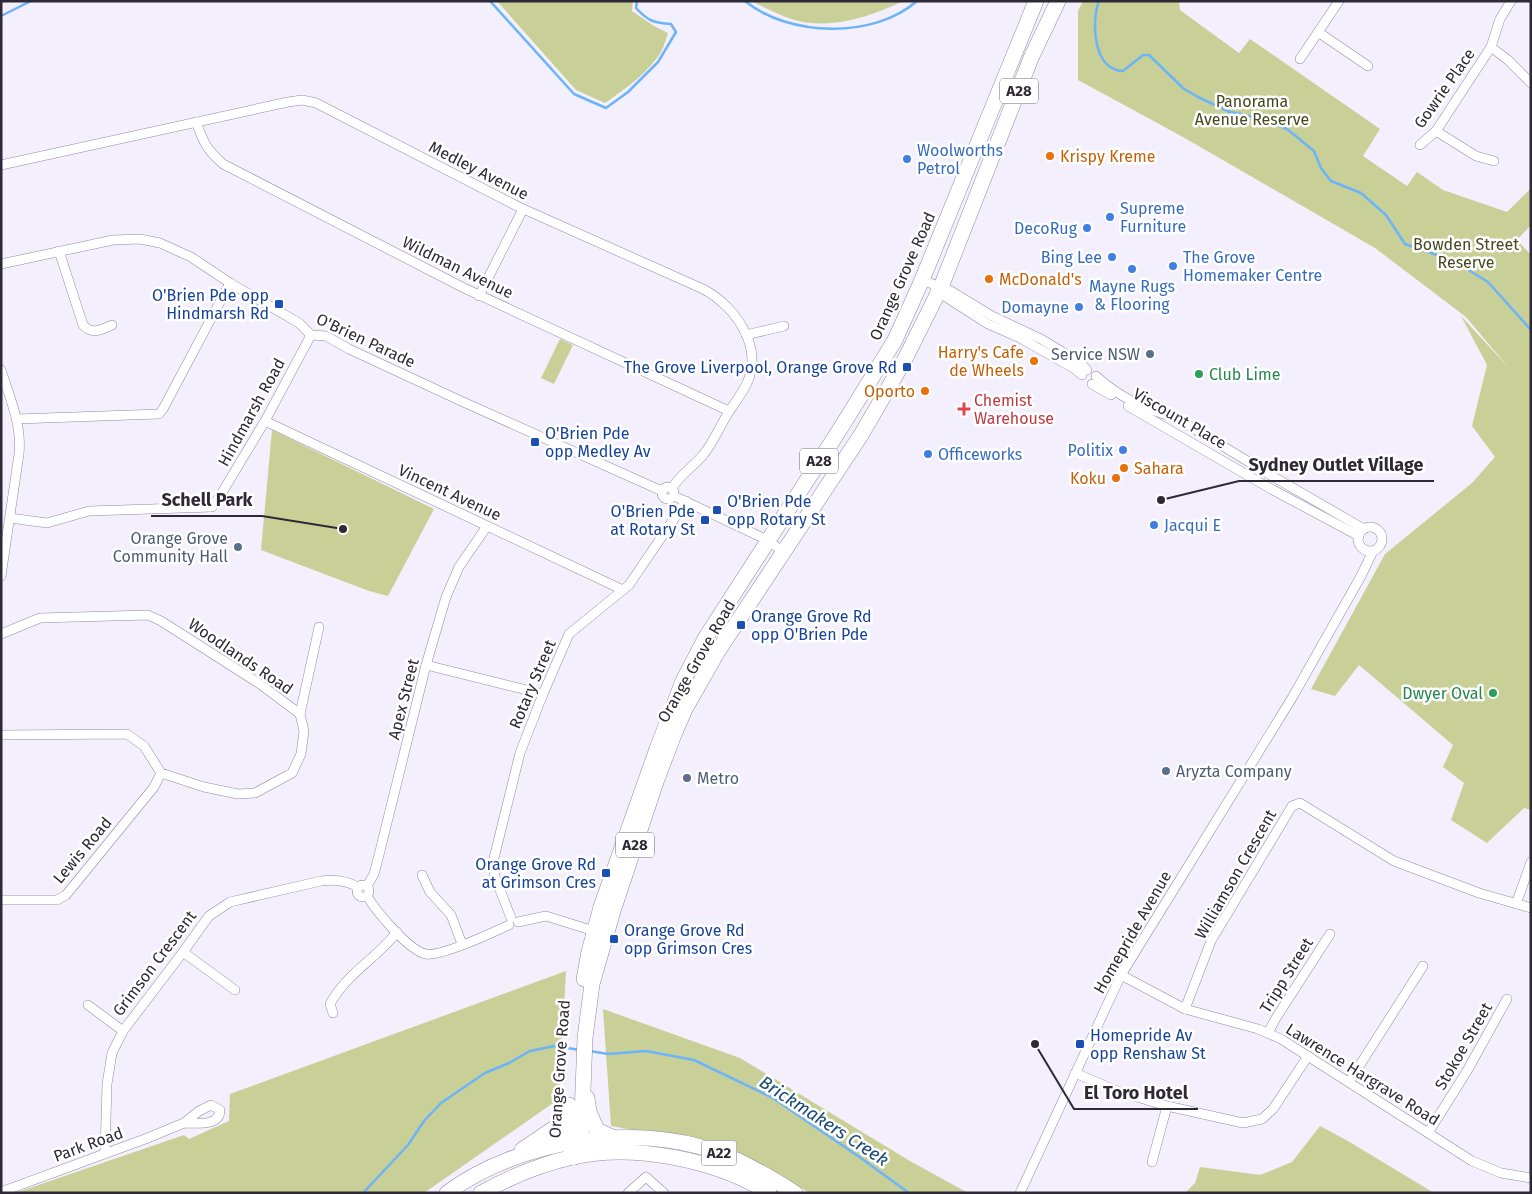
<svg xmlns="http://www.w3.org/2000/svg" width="1532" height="1194" viewBox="0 0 1532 1194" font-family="'Fira Sans',sans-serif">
<rect width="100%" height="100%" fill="#f4effc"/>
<!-- green -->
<g fill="#c8d097">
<path d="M497,1H633L632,11L654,26L668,33C666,39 664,46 661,52C648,73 625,89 605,103L576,90Z"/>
<path d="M751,1H904C869,17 829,31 791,19C777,14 764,7 751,1Z"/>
<path d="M1083,1H1179L1180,10L1239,53L1250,39L1380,129L1363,156L1407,186L1417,172L1443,190L1507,212L1531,188V225L1517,240L1531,255V810L1524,808L1487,843L1451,820L1464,783L1443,767L1453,745L1359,665L1335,696L1311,689L1385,554L1472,483L1495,457L1472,426L1487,365L1461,316L1509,368L1466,317L1375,248L1183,137L1078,80V11Z"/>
<path d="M560,339L573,345L554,384L541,378Z"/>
<path d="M272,430L434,509L388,596L369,591L261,550Z"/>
<path d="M566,971L559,1099L424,1193H15L184,1135L189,1139L229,1121L230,1094Z"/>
<path d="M603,1009L740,1058L910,1161L968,1193H810L723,1146L611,1126Z"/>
<path d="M1320,1126L1348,1141L1434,1193H1185L1195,1183L1200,1167L1260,1175L1292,1162Z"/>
</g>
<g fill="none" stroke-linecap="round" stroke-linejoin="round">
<!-- stream -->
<g stroke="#6cb4f9" stroke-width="2.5">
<path d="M490,1L574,94L606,108L628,92L658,62L676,32L671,24C654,23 648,21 636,8L637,1"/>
<path d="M745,1C789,37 874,39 917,1"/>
<path d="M1099,1C1091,22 1093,70 1123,71L1143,55H1149L1184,89L1198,97L1230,112L1260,118L1287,129L1314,151L1321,168L1331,181L1361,193L1386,215L1405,244L1454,261L1488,282L1531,330"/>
<path d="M1,16L31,1"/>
<path d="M590,1051L608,1054L646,1051L694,1060L773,1098L858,1156L909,1193"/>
<path d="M363,1193L408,1145L424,1121L441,1103L485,1073L509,1063L530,1051L554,1046L580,1050"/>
</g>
<!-- minor casing -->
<g stroke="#9388a6" stroke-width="10">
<g id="minor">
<path d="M1511,1L1500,19L1491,47L1508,60L1531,83"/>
<path d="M1318,32L1368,66"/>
<path d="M1300,59L1339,1"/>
<path d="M196,122C204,143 206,149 223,164L464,288L729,411"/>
<path d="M1436,131L1476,156L1494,161"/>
<path d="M1420,145L1436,131L1491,47"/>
<path d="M1,165L288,102L302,100L316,103L519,207L703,289C734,305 764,346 747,383C742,394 733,405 727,415C719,428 713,443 703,455C694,466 680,475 672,488"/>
<path d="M59,251L83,325C92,335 101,330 112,325"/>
<path d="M1,264L113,240L140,239L160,243L191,257L230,283L299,323L311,335L326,336L349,349L461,401L662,491"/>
<path d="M922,280L951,291L992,316L1041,339L1079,362L1087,370"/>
<path d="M935,290L988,324L1020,338L1075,369L1082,375"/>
<path d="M479,296L523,209"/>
<path d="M746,335L784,326"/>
<path d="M1,370C10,398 22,425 19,454L1,576"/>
<path d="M1096,376C1118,396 1145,410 1175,417L1267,473L1364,529"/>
<path d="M1092,384L1111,395"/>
<path d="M1128,406L1273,490L1359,536"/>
<path d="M17,419L159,414L163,409L230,283"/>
<path d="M265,421L623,590"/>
<circle cx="668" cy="493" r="6"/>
<path d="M674,496L761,537L783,551"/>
<path d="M10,518L47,523L89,511L212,507L220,496L265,421L311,335"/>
<circle cx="1370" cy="539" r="12"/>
<path d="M1,634L40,618L148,615L161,621L260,684L300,714L304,731L301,754L292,773L255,793L238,794L204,787L161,773L144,746L127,734L1,735"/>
<path d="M426,665L543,694"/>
<path d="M300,714L319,627"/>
<path d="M422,875L430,892L451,915L462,944"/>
<circle cx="363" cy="891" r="6"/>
<path d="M367,886L374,874L379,855L426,665L446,597L459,567L487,526"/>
<path d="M367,896C376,911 409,951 426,954C441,957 494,932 509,925"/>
<path d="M1,900H57L66,895L154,787L161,773"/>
<path d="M1516,904L1531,862"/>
<path d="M511,918L495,877L493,862L520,753L543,694L569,634L629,585L686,501"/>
<path d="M518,922L546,916L594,931"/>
<path d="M183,952L235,990"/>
<path d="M1121,975L1185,1009L1258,1029L1281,1039L1472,1161L1501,1173L1531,1178"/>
<path d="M88,1005L123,1031"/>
<path d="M1185,1009L1211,941L1292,806L1300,803L1394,861L1479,893L1531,908"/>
<path d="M333,1013L330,1004C346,974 377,958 397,932"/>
<path d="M1268,1033L1276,1018L1330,934"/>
<path d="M1075,1073L1120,1092L1167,1106L1243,1123L1262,1119L1273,1109L1308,1056"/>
<path d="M1349,1082L1423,966"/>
<path d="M1428,1133L1467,1071L1507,999"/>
<path d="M105,1153L107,1084L112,1053L123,1031L183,952L209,916L230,902L321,881C334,879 346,880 358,887"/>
<path d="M1152,1162L1167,1106"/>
<path d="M1,1192L145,1139L184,1123L199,1111L211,1105L220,1110C220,1127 195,1123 184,1123"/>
<path d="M628,1193L646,1177L664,1193"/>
<path d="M1020,1193L1121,975L1292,698L1361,576L1373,551"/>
</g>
</g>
<!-- trunk casing -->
<g stroke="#9388a6" stroke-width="16">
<g id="trunk">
<path d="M584,979L589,952L601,907L657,749L683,681L706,637L842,426L895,340L922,280L1036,1"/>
<path d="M587,1098L589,1112L597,1130L614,1138"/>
<path d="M571,1109L569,1144L574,1157"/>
<path d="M522,1150L556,1127L569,1105"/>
<path d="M574,1157L581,1142L585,1038L592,984L613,911L657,779L675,732L685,709L718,651L861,435L904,361L941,287L1031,58L1058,1"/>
<path d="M447,1193C519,1140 633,1122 717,1152C745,1162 770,1177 795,1193"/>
<path d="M481,1193C510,1177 541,1164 573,1157C633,1143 717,1160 769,1193"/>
</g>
</g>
<!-- minor -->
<use href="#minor" stroke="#fff" stroke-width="9"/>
<!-- trunk -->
<use href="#trunk" stroke="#fff" stroke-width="15"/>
</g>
<!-- markers -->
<g fill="#e8710a" stroke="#fff" stroke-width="2">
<circle cx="1050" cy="156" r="5"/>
<circle cx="989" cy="279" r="5"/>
<circle cx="1034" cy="361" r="5"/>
<circle cx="925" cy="391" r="5"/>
<circle cx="1124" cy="468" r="5"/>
<circle cx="1116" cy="478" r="5"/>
</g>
<g fill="#3f7fe0" stroke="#fff" stroke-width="2">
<circle cx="907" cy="159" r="5"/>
<circle cx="1110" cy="217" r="5"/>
<circle cx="1087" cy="228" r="5"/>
<circle cx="1112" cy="257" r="5"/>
<circle cx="1173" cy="266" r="5"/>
<circle cx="1132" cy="269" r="5"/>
<circle cx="1079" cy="307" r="5"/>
<circle cx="1123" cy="450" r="5"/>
<circle cx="928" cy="454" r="5"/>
<circle cx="1154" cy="525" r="5"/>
</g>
<g fill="#1a4fb4" stroke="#fff" stroke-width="2">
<rect x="274" y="299" width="10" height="10" rx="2.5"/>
<rect x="902" y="362" width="10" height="10" rx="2.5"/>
<rect x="530" y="437" width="10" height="10" rx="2.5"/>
<rect x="712" y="505" width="10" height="10" rx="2.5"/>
<rect x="700" y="515" width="10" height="10" rx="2.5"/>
<rect x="736" y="620" width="10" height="10" rx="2.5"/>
<rect x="601" y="868" width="10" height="10" rx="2.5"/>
<rect x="609" y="934" width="10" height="10" rx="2.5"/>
<rect x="1075" y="1039" width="10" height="10" rx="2.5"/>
</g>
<g fill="#5c6f8a" stroke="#fff" stroke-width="2">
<circle cx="1150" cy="354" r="5"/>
<circle cx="238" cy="547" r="5"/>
<circle cx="1166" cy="771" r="5"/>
<circle cx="687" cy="778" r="5"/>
</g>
<g fill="#2e9e5b" stroke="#fff" stroke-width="2">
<circle cx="1199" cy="374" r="5"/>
<circle cx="1493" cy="693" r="5"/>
</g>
<path fill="#e0444e" stroke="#fff" stroke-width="2" d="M961.5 401.5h5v5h5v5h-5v5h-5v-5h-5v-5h5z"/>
<g text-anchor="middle" stroke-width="5" stroke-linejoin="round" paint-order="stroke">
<!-- shield labels -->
<g fill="#fff" stroke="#6d6972" stroke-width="1">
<rect x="1000" y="78.5" width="38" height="25" rx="4"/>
<rect x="800" y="448.5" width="38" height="25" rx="4"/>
<rect x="616" y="832.5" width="38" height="25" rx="4"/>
<rect x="701.5" y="1140.5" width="35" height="25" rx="4"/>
</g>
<g font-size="15" font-weight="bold" fill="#2e2936">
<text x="1019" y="96">A28</text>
<text x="819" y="466">A28</text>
<text x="635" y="850">A28</text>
<text x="719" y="1158">A22</text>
</g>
<!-- street labels -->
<g font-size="16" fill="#2e2936" stroke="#fff">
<text transform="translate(1444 88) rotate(-55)" y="6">Gowrie Place</text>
<text transform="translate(479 170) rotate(27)" y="6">Medley Avenue</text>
<text transform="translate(458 267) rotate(26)" y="6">Wildman Avenue</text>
<text transform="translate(902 276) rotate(-66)" y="6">Orange Grove Road</text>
<text transform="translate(366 340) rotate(25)" y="6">O'Brien Parade</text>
<text transform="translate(251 412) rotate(-61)" y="6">Hindmarsh Road</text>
<text transform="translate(1180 418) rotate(30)" y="6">Viscount Place</text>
<text transform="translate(450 492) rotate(25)" y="6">Vincent Avenue</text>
<text transform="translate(241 656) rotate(34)" y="6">Woodlands Road</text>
<text transform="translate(696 661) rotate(-60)" y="6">Orange Grove Road</text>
<text transform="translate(532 684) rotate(-67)" y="6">Rotary Street</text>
<text transform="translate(403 699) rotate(-76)" y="6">Apex Street</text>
<text transform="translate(82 850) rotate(-50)" y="6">Lewis Road</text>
<text transform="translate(1235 874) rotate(-60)" y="6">Williamson Crescent</text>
<text transform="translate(1132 932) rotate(-60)" y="6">Homepride Avenue</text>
<text transform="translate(154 963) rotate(-53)" y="6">Grimson Crescent</text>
<text transform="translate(1286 975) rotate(-58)" y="6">Tripp Street</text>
<text transform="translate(1463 1046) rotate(-60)" y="6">Stokoe Street</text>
<text transform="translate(559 1069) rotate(-86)" y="6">Orange Grove Road</text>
<text transform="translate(1363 1074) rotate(32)" y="6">Lawrence Hargrave Road</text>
<text transform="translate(88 1144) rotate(-20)" y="6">Park Road</text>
</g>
<!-- park labels -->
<g font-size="16" fill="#444920" stroke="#fff">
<text x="1252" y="107">Panorama<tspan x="1252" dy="18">Avenue Reserve</tspan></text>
<text x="1466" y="250">Bowden Street<tspan x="1466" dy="18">Reserve</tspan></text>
</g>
<!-- shop labels -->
<g font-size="16" fill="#366cbe" stroke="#fff" text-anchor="start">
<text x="917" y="156">Woolworths<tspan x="917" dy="18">Petrol</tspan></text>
<text x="1120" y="214">Supreme<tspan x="1120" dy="18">Furniture</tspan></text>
<text x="1077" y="234" text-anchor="end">DecoRug</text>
<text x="1102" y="263" text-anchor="end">Bing Lee</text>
<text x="1183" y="263">The Grove<tspan x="1183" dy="18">Homemaker Centre</tspan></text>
<text x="1132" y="292" text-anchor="middle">Mayne Rugs<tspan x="1132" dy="18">&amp; Flooring</tspan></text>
<text x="1069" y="313" text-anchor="end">Domayne</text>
<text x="1113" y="456" text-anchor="end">Politix</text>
<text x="938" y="460">Officeworks</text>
<text x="1164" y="531">Jacqui E</text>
</g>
<!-- food labels -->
<g font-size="16" fill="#c56008" stroke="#fff" text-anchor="start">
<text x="1060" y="162">Krispy Kreme</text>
<text x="999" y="285">McDonald's</text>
<text x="1024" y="358" text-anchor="end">Harry's Cafe<tspan x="1024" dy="18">de Wheels</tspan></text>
<text x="915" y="397" text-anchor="end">Oporto</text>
<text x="1134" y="474">Sahara</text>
<text x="1106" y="484" text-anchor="end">Koku</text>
</g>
<!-- transit labels -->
<g font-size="16" fill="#164399" stroke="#fff" text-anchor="start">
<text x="269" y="301" text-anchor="end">O'Brien Pde opp<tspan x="269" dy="18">Hindmarsh Rd</tspan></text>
<text x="897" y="373" text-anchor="end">The Grove Liverpool, Orange Grove Rd</text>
<text x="545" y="439">O'Brien Pde<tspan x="545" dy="18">opp Medley Av</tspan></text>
<text x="727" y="507">O'Brien Pde<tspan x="727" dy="18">opp Rotary St</tspan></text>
<text x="695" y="517" text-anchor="end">O'Brien Pde<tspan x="695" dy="18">at Rotary St</tspan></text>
<text x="751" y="622">Orange Grove Rd<tspan x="751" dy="18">opp O'Brien Pde</tspan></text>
<text x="596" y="870" text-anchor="end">Orange Grove Rd<tspan x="596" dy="18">at Grimson Cres</tspan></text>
<text x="624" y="936">Orange Grove Rd<tspan x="624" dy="18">opp Grimson Cres</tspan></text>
<text x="1090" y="1041">Homepride Av<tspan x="1090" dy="18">opp Renshaw St</tspan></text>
</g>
<!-- service labels -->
<g font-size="16" fill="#4e5e75" stroke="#fff" text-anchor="end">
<text x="1140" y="360">Service NSW</text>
<text x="228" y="544">Orange Grove<tspan x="228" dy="18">Community Hall</tspan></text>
<text x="1176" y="777" text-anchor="start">Aryzta Company</text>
<text x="697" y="784" text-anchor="start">Metro</text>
</g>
<!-- leisure labels -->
<g font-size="16" fill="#27864d" stroke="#fff" text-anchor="start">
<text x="1209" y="380">Club Lime</text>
<text x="1483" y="699" text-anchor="end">Dwyer Oval</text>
</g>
<!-- health labels -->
<g font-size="16" fill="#be3a42" stroke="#fff" text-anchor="start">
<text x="974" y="406">Chemist<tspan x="974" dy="18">Warehouse</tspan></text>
</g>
<!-- water labels -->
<g font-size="18" font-style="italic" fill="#164a76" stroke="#fff">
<text transform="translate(824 1121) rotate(33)" y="6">Brickmakers Creek</text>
</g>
</g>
<!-- callouts -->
<path fill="none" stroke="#2e2936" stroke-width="2" d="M1161 500L1239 481H1434M343 529L262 516H151M1035 1044L1074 1109H1198"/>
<g fill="#2e2936" stroke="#fff" stroke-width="2">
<circle cx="1161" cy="500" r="5"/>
<circle cx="343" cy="529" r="5"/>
<circle cx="1035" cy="1044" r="5"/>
</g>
<g font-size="18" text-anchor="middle" font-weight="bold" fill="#2e2936" stroke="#fff" stroke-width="5" stroke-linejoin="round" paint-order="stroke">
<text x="1336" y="471">Sydney Outlet Village</text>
<text x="207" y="506">Schell Park</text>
<text x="1136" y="1099">El Toro Hotel</text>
</g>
<!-- border -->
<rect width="1532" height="1194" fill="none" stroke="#2e2936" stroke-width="5"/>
</svg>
